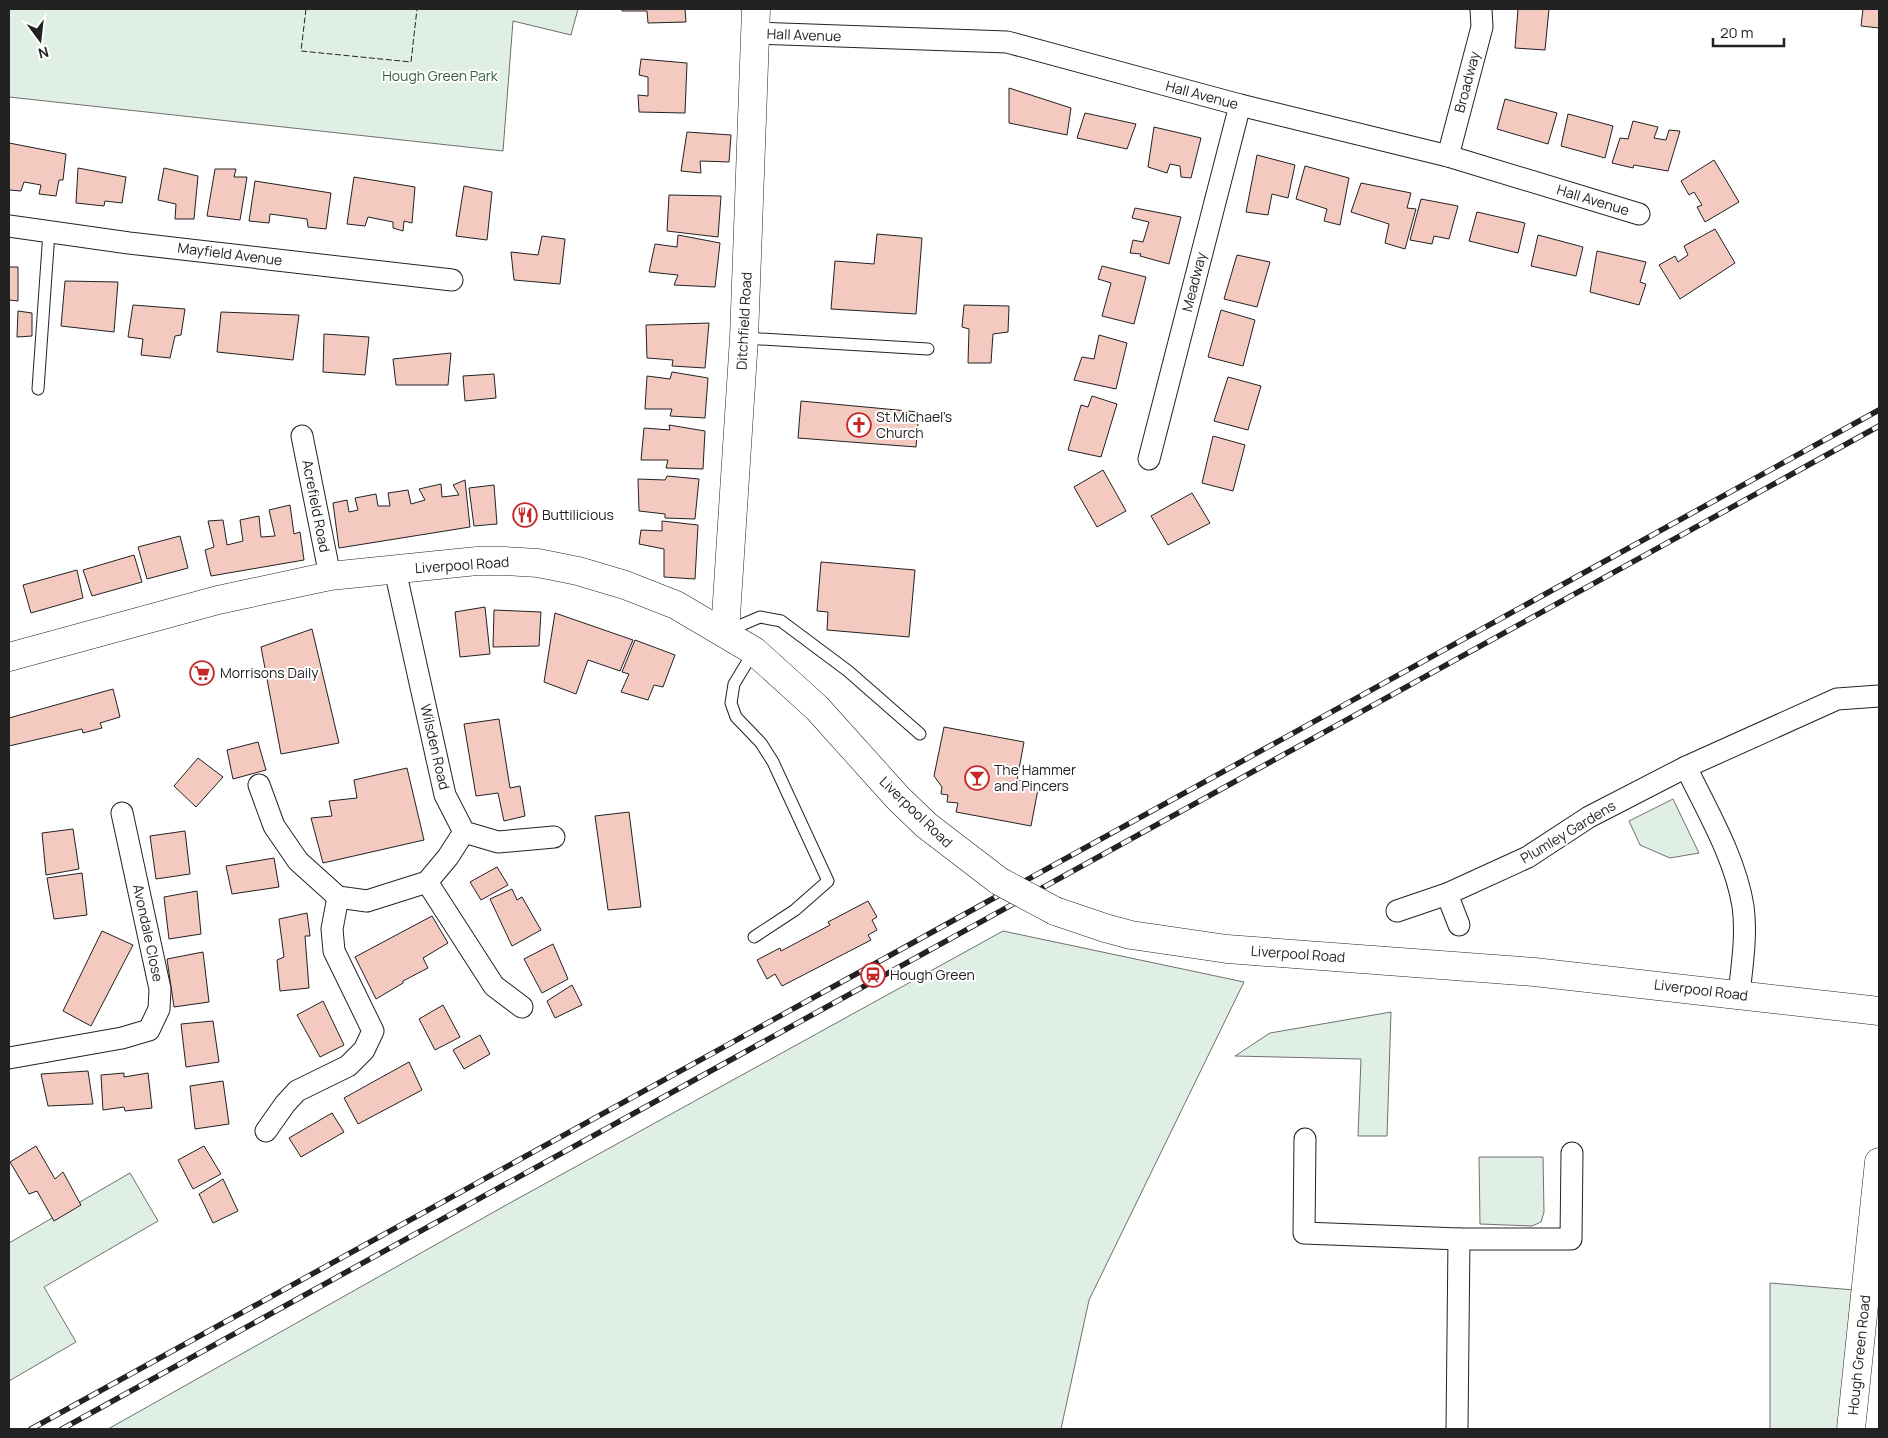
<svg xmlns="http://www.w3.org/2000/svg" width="1888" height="1438" viewBox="0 0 1888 1438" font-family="Manrope,sans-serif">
<rect width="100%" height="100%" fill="#fff"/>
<!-- green -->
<g fill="#e0efe3" stroke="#6f6f6f">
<path d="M9,9H578L571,35L513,21L503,151L9,97Z"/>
<path d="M1673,799L1699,853L1670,858L1640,845L1629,821Z"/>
<path d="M1003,931L1244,982L1089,1300L1061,1429H108L508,1204Z"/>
<path d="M1391,1012L1387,1136H1358L1361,1059L1235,1056L1270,1033Z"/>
<path d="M1479,1157H1543L1544,1212L1541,1222L1532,1226L1480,1224Z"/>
<path d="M130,1173L158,1221L44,1287L76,1342L9,1381V1243Z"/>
<path d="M1770,1283L1866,1291L1851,1429H1770Z"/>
</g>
<!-- building -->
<g fill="#f3c9c0" stroke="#222">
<path d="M622,9H685L686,22L648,23L647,11H622Z"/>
<path d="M1518,9H1549L1545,50L1515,48Z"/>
<path d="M1863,9H1879V28L1861,26Z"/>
<path d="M641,59L687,63L685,113L639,112L638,95L648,96V77L639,75Z"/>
<path d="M1009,88L1071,108L1067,135L1009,123Z"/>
<path d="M1505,99L1557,113L1548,144L1497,129Z"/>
<path d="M1085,113L1136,124L1127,149L1077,138Z"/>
<path d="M1568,114L1613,126L1605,158L1561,146Z"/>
<path d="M1633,121L1658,127L1654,138L1666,140L1669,130L1680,131L1668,171L1634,165L1633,168L1612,163L1620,138L1628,139Z"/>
<path d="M1154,127L1201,138L1191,178L1181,177L1180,166L1170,164L1167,173L1148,167Z"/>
<path d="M687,132L731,135L729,162L700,161L701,173L681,171Z"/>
<path d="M9,143L66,154L63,180H59L56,196L39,194L41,185L24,182L21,191L9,190Z"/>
<path d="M1257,155L1295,165L1288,198L1272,194L1268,215L1246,212Z"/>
<path d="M1714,160L1739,202L1705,222L1697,207L1702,205L1694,192L1689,195L1681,181Z"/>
<path d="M1305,166L1349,178L1340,225L1324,221L1327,209L1296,199Z"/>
<path d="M78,168L126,177L122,203L105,201L104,206L76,203Z"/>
<path d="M164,168L198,176L194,219H175L176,204L158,200Z"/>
<path d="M215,169H236L234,177H247L240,220L207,216Z"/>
<path d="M354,177L415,187L412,223L404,221L403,231L393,228V222L368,217L365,226L347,224Z"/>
<path d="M255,181L331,193L326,229L308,227L307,219L270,214L269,223L249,221Z"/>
<path d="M1361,183L1411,193L1407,208L1416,209L1405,249L1385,243L1389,224L1351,212Z"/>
<path d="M464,186L492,192L487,240L456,236Z"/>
<path d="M669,195L721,196L718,237L667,231Z"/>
<path d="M1421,199L1458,206L1449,239L1434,236L1432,244L1410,240Z"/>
<path d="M1135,208L1181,217L1169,264L1140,256L1141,254L1130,253L1133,240L1143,242L1149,222L1132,218Z"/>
<path d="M1477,212L1525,223L1518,253L1469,241Z"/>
<path d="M1715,229L1735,263L1680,299L1659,265L1675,256L1678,262L1688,255L1684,246Z"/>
<path d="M877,234L922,238L916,314L831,309L835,261L874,264Z"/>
<path d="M678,235L720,243L715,287L674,285L678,275L649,272L655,244L677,247Z"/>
<path d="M1538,235L1583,247L1576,276L1531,266Z"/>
<path d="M542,236L565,239L560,284L514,280L511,252L538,255Z"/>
<path d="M1597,251L1646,262L1640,282L1646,284L1639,305L1590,292Z"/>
<path d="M1237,255L1270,262L1257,307L1224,299Z"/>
<path d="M1102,266L1146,277L1134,324L1102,316L1111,283L1098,279Z"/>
<path d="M9,267H18V301L9,300Z"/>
<path d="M65,281L118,282L114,332L61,326Z"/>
<path d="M133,305L185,309L181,335L175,336L170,358L141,355L143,339L128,337Z"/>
<path d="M964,305L1009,306L1008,332L993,334L991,363H968L969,329L962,327Z"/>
<path d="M1221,310L1255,320L1243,366L1208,357Z"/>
<path d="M18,311L32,313V336L17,337Z"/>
<path d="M221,312L299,315L293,360L217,352Z"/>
<path d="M709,323L705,368L672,366L673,360L647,358L646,325Z"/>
<path d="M324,334L369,337L365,375L323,372Z"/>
<path d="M1099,335L1127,343L1116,389L1074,380L1082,357L1094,359Z"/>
<path d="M451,353L448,385H396L393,359Z"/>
<path d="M672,372L708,378L705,418L670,416L672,409H645L647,376L670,379Z"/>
<path d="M494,374L496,398L465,401L463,376Z"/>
<path d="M1228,377L1261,386L1248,430L1214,421Z"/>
<path d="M1092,396L1117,404L1101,457L1068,450L1081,405L1088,407Z"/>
<path d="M801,401L919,412L916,447L798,438Z"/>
<path d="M669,425L705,431L703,469L666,468L668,460H641L644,428L670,430Z"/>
<path d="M1213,436L1245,445L1233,491L1202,483Z"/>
<path d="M1103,470L1126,511L1097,527L1074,487Z"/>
<path d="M667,476L699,479L695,519L665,518V514L639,511L638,479L665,480Z"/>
<path d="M465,480L470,527L339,548L333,503L347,500L349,512L358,510L355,498L376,494L378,506H390L388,493L408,490L411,504L425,500L419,489L441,484L442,497L459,495L453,485Z"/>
<path d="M494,485L497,524L474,526L469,488Z"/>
<path d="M1192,493L1210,523L1168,545L1151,516Z"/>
<path d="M290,505L294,534L300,532L304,560L211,576L205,550L214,547L208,521L223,520L227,545L243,541L240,520L259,516L261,537L275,536L269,510Z"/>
<path d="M662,521L698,525L695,579L664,577V549L639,544L641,530L662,531Z"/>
<path d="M180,536L188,568L147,579L138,547Z"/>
<path d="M134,555L142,582L92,596L83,570Z"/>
<path d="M821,562L915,570L909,637L827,630L828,612L817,611Z"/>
<path d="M77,570L83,598L31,613L23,585Z"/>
<path d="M485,607L490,654L460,657L455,612Z"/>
<path d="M494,610L541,612L539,646L493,647Z"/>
<path d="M555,613L633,640L620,671L588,660L576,694L544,682Z"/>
<path d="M312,629L339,743L281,754L261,647Z"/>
<path d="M635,640L675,655L663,687L654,685L648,700L621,692L629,674L622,672Z"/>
<path d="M113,689L120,717L100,723L102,728L83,733L82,729L9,746V718Z"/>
<path d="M499,719L510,788L520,786L525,816L504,821L498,793L476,796L464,724Z"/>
<path d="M944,727L1024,742L1017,780L1039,784L1031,826L956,812L958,803L947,802L948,795L941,794L942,787L934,776Z"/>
<path d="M258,742L266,770L233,779L227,750Z"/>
<path d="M198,758L223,777L196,807L174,786Z"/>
<path d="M407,768L424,840L323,863L311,818L332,816L329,801L357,798L354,780Z"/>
<path d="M629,812L641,907L608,910L595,816Z"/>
<path d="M73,829L79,869L46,875L42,833Z"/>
<path d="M185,831L190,874L156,879L150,836Z"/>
<path d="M274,858L279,887L232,894L226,866Z"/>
<path d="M497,867L508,885L481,900L470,882Z"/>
<path d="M82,873L87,915L54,919L47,878Z"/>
<path d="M512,889L517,900L522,897L541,930L512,946L490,899Z"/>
<path d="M197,891L201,934L169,939L164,897Z"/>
<path d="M868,901L877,917L872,920L877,930L868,935L871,940L782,986L775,974L767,979L757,960L780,948L781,951L830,925L828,922Z"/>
<path d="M307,913L310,936H305L309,988L280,991L277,960L284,957L279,919Z"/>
<path d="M432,916L448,943L423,958L428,968L403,981V983L376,999L355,957Z"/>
<path d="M102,931L133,945L91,1026L63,1011Z"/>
<path d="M553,944L568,979L542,993L524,959Z"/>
<path d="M203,952L209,1002L174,1007L167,959Z"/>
<path d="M572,985L582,1005L555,1018L547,1001Z"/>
<path d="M323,1001L344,1045L320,1057L297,1015Z"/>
<path d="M443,1005L460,1037L435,1050L419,1019Z"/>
<path d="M213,1021L219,1062L186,1067L181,1024Z"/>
<path d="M480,1035L490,1054L464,1069L453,1050Z"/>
<path d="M409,1062L422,1090L358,1124L344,1098Z"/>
<path d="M88,1071L93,1104L48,1106L41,1074Z"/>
<path d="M124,1073V1077L148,1073L152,1108L125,1111L124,1107L103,1110L101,1075Z"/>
<path d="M223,1081L229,1124L195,1129L190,1086Z"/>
<path d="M332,1113L344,1132L301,1157L289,1138Z"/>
<path d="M36,1146L55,1179L63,1172L81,1205L54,1221L37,1191L29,1194L10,1162Z"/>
<path d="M204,1146L221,1174L193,1189L178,1160Z"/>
<path d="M223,1179L238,1211L213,1223L199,1194Z"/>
</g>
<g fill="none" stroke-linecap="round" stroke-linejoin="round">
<!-- lane casing -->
<g stroke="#222" stroke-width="13">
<g id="lane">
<path d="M744,338L928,349"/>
<path d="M38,389L49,232"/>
<path d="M725,632L760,617L781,621L848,671L920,734"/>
<path d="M754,937L795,910L828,881L773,762L761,743L736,717L731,703L734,684L754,651"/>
</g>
</g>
<!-- street casing -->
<g stroke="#222" stroke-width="23">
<g id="street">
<path d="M755,33L1007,42L1240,105L1448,156L1639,214"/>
<path d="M1448,156L1482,27L1481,9"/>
<path d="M9,226L129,243L452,280"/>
<path d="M302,436L330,576"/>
<path d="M1149,459L1240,105"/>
<path d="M395,570L445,795L464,832L498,842L554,837"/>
<path d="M1686,767C1707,811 1735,857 1743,906C1747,935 1742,966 1739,994"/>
<path d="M259,785L274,826L298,861L338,897L367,901L427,882L448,857L464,832"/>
<path d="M427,882L494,986L522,1007"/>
<path d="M1447,894L1459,925"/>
<path d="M1397,911L1447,894L1528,857L1589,817L1686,767L1837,699L1879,696"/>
<path d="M9,1058L122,1038L149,1030L159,1009L160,989L122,813"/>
<path d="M266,1131L285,1104L297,1091L348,1066L364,1050L373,1031L334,951L332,929L338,897"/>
<path d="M1305,1139L1304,1233L1459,1239H1571L1572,1153"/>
<path d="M1457,1429L1459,1239"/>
</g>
</g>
<!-- secondary casing -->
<g stroke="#222" stroke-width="29">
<g id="secondary">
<path d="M725,632L744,338L756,9"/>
<path d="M9,657L218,600L330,576L477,561H505L538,563L578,571L625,585L676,605L754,651L817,708L898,798L926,825L999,881"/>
<path d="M1055,911L1105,928L1131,935L1227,949L1534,972L1879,1011"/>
<path d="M1851,1429L1879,1162"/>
</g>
</g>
<!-- lane -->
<use href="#lane" stroke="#fff" stroke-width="11"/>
<!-- street -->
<use href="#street" stroke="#fff" stroke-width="21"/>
<!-- secondary -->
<use href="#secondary" stroke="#fff" stroke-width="28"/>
<!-- rail casing -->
<g stroke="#222" stroke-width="5.5">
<g id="rail">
<path d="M31,1429L1879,410"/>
<path d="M62,1429L1879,426"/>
</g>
</g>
<!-- rail -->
<use href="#rail" stroke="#fff" stroke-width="4" stroke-dasharray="11" stroke-linecap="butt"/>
<!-- secondary-bridge casing -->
<g stroke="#222" stroke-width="29" stroke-linecap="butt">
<path id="secondary-bridge" d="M999,881L1055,911"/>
</g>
<!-- secondary-bridge -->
<use href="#secondary-bridge" stroke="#fff" stroke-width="28"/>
<!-- fence -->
<path stroke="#222" stroke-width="1" stroke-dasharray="6 2.5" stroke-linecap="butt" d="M306,9L301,51L411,62L417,9"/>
</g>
<!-- icons -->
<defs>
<g id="church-ring" transform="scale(1.25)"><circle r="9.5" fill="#fff" stroke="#c62828" stroke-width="1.5"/><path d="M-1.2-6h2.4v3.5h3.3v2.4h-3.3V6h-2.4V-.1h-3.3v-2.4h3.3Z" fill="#c62828"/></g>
<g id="restaurant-ring" transform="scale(1.25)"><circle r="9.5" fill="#fff" stroke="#c62828" stroke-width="1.5"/><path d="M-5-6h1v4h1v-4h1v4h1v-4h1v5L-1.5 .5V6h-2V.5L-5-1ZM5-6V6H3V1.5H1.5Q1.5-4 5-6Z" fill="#c62828"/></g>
<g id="supermarket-ring" transform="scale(1.25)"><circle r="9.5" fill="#fff" stroke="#c62828" stroke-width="1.5"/><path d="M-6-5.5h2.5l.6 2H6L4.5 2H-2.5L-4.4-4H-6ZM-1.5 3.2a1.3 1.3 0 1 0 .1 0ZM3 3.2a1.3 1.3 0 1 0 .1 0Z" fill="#c62828"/></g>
<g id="bar-ring" transform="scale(1.25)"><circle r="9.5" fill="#fff" stroke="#c62828" stroke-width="1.5"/><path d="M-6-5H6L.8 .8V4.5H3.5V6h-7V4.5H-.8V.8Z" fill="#c62828"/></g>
<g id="station-ring" transform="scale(1.25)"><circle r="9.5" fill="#fff" stroke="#c62828" stroke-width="1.5"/><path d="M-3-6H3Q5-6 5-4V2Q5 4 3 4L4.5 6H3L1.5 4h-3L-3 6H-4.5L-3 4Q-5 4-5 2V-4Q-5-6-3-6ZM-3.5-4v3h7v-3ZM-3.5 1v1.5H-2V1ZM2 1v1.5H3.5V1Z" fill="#c62828"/></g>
</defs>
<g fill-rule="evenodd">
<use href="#church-ring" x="859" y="425"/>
<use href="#restaurant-ring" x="525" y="515"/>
<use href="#supermarket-ring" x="202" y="673"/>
<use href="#bar-ring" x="977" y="778"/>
<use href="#station-ring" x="873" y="975"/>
</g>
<g text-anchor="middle" stroke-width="4" stroke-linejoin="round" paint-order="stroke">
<!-- street labels -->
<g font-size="14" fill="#222" stroke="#fff">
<text transform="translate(804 35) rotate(2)" y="5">Hall Avenue</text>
<text transform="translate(1467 82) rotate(-75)" y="5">Broadway</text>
<text transform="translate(1202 95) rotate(15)" y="5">Hall Avenue</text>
<text transform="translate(1593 200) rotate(17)" y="5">Hall Avenue</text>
<text transform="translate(230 254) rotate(7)" y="5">Mayfield Avenue</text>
<text transform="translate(1194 282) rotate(-76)" y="5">Meadway</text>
<text transform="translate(744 321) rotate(-87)" y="5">Ditchfield Road</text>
<text transform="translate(316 506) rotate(79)" y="5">Acrefield Road</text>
<text transform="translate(462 565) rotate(-4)" y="5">Liverpool Road</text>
<text transform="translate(435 747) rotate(77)" y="5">Wilsden Road</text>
<text transform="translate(916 812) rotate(44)" y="5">Liverpool Road</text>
<text transform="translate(1568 832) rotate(-31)" y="5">Plumley Gardens</text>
<text transform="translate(148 933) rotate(78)" y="5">Avondale Close</text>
<text transform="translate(1298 954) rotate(4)" y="5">Liverpool Road</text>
<text transform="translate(1701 990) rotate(7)" y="5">Liverpool Road</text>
<text transform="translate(1859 1355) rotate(-84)" y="5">Hough Green Road</text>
</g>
<!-- park labels -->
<g font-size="14" fill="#2f5e38" stroke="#fff">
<text x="440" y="81">Hough Green Park</text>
</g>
<!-- poi labels -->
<g font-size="14" fill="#222" stroke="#fff" text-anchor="start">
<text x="876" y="422">St Michael's<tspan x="876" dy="16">Church</tspan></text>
<text x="542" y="520">Buttilicious</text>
<text x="220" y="678">Morrisons Daily</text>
<text x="994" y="775">The Hammer<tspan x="994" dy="16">and Pincers</tspan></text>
<text x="890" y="980">Hough Green</text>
</g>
</g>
<!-- border -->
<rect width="1888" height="1438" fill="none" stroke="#222222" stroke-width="20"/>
<!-- north arrow -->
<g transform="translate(40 40) rotate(165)" stroke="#ffffff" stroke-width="4" paint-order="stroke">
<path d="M0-4L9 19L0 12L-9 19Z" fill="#222222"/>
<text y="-8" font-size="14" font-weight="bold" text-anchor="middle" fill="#222222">N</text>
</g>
<!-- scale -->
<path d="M1713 38v8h71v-8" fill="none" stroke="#222222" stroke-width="2.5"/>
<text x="1720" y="38" font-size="15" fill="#222222" stroke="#ffffff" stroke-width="4" paint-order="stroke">20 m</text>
</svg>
